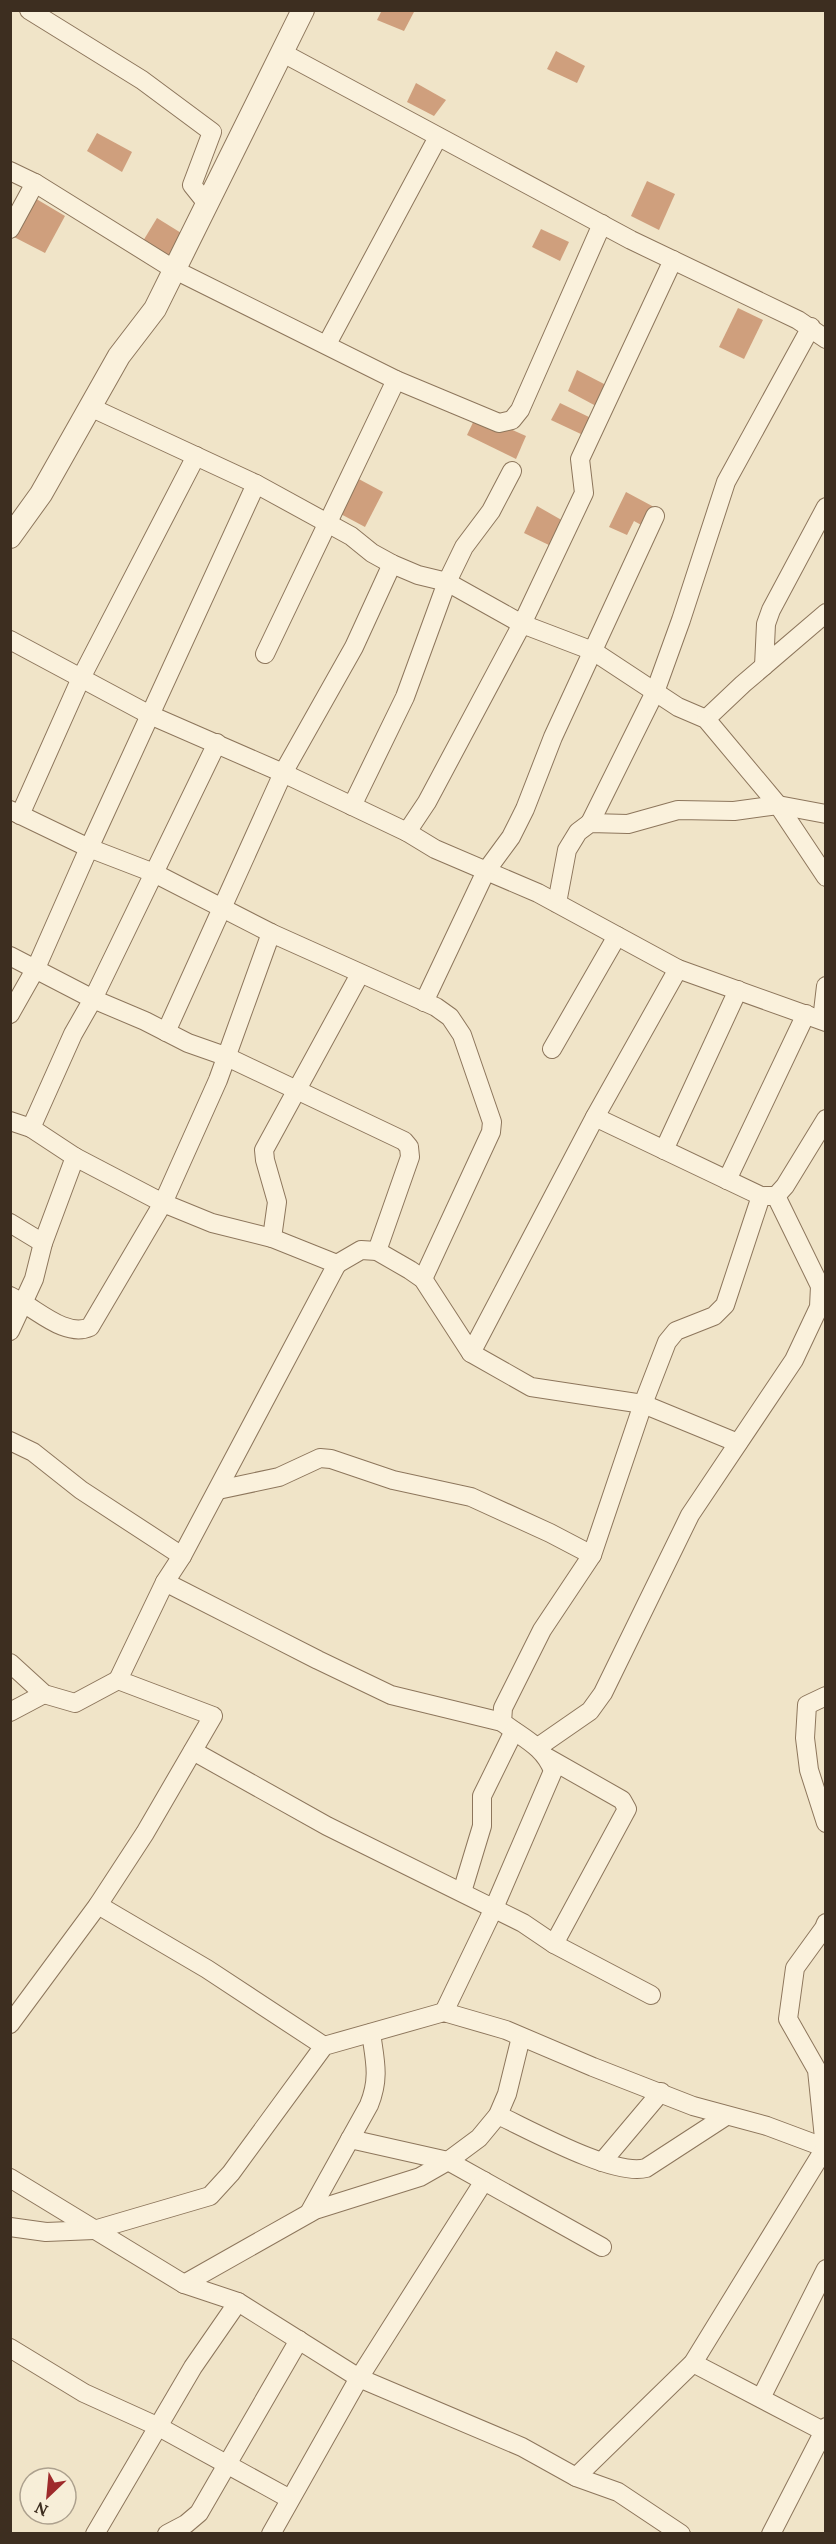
<svg xmlns="http://www.w3.org/2000/svg" width="836" height="2544" viewBox="0 0 836 2544" font-family="Lora,serif">
<rect width="100%" height="100%" fill="#f0e4c8"/>
<!-- building -->
<g fill="#cf9f7d">
<path d="M382,10H415L404,31L377,20Z"/>
<path d="M556,51L585,66L577,83L547,69Z"/>
<path d="M416,83L446,100L434,116L407,102Z"/>
<path d="M97,133L132,152L122,172L87,151Z"/>
<path d="M647,181L675,194L659,230L631,216Z"/>
<path d="M33,197L65,216L45,253L14,237Z"/>
<path d="M157,218L186,236L171,264L140,246Z"/>
<path d="M541,229L569,242L560,261L532,247Z"/>
<path d="M738,308L763,320L744,359L719,347Z"/>
<path d="M577,370L606,385L596,406L568,391Z"/>
<path d="M560,403L591,418L583,435L551,420Z"/>
<path d="M477,414L526,436L516,459L467,435Z"/>
<path d="M355,477L383,492L365,527L337,512Z"/>
<path d="M626,492L654,507L643,526L634,521L627,535L609,527Z"/>
<path d="M537,506L565,522L553,547L524,533Z"/>
</g>
<g fill="none" stroke-linecap="round" stroke-linejoin="round">
<!-- minor casing -->
<g stroke="#8d765c" stroke-width="20">
<g id="minor">
<path d="M29,10L142,80L212,132L192,185L208,205"/>
<path d="M281,52L631,240L798,320L826,339"/>
<path d="M10,171L35,183L175,270L396,380L499,423L512,420L520,410L602,224"/>
<path d="M10,229L35,183"/>
<path d="M327,344L438,137"/>
<path d="M90,407L256,484L351,536L372,553L392,564L418,575L447,582L522,624L593,651L678,707L706,719L778,805L826,877"/>
<path d="M10,640L150,715L283,773L407,832L435,849L538,893L678,969L826,1022"/>
<path d="M265,654L396,380"/>
<path d="M764,666L766,624L771,610L826,507"/>
<path d="M706,719L743,684L826,613"/>
<path d="M352,806L405,697L447,582L464,547L491,511L512,471"/>
<path d="M10,810L89,848L256,484"/>
<path d="M20,815L81,678L196,456"/>
<path d="M590,823L655,692L681,620L726,482L811,327"/>
<path d="M407,832L427,802L522,624L584,493L580,459L673,260"/>
<path d="M557,903L567,850L578,832L590,823L628,824L678,810L734,811L778,805L826,814"/>
<path d="M10,956L93,999L145,1021L188,1043L225,1056L404,1141L409,1147L410,1157L377,1251"/>
<path d="M424,1002L486,871L511,837L525,809L553,737L655,516"/>
<path d="M10,1014L36,968L89,848L154,873L271,933L436,1007L450,1017L462,1035L492,1122L491,1132L423,1279"/>
<path d="M822,1020L826,986"/>
<path d="M166,1032L283,773L354,647L392,564"/>
<path d="M552,1049L617,936"/>
<path d="M10,1121L31,1128L75,1157"/>
<path d="M31,1128L73,1034L93,999L217,743"/>
<path d="M664,1150L738,990"/>
<path d="M727,1180L806,1014"/>
<path d="M765,1196H776L785,1186L826,1119"/>
<path d="M10,1223L43,1243"/>
<path d="M337,1264L361,1250L377,1251L410,1270L423,1279L471,1353L595,1117L678,969"/>
<path d="M10,1296L23,1303L34,1279L43,1243L75,1157L163,1203L218,1080L271,933"/>
<path d="M10,1331L23,1303C42,1314 68,1337 90,1327L163,1203L212,1223L272,1238"/>
<path d="M471,1353L531,1387L643,1404L738,1443"/>
<path d="M10,1441L33,1452L81,1490L182,1556"/>
<path d="M218,1490L279,1477L320,1458L331,1459L393,1480L471,1497L550,1533L592,1555L542,1630L503,1708L502,1722C522,1738 544,1746 553,1771L494,1908L444,2012"/>
<path d="M592,1555L643,1404L667,1342L676,1331L714,1316L725,1305L761,1196L595,1117"/>
<path d="M165,1582L318,1660L391,1695L502,1722"/>
<path d="M10,1663L44,1694L75,1703L118,1680"/>
<path d="M826,1696L807,1705L805,1738L809,1770L826,1823"/>
<path d="M10,1712L44,1694"/>
<path d="M538,1747L590,1711L603,1693L690,1515L794,1360L819,1307L820,1286L776,1196"/>
<path d="M193,1751L327,1826L523,1923L554,1944L651,1995"/>
<path d="M548,1758L622,1800L627,1809L554,1944"/>
<path d="M462,1892L482,1826V1796L514,1731"/>
<path d="M98,1905L207,1969L324,2046"/>
<path d="M10,2024L98,1905L145,1833L213,1716L118,1680L165,1582L182,1556L337,1264L272,1238L277,1202L265,1160L264,1150L360,974"/>
<path d="M498,2115C530,2130 615,2177 646,2168L726,2116"/>
<path d="M350,2139L448,2161L602,2247"/>
<path d="M602,2162L661,2092"/>
<path d="M10,2178L184,2284L238,2302L359,2378L522,2447L576,2477L618,2492L681,2534"/>
<path d="M309,2213L369,2105C380,2078 375,2061 371,2033"/>
<path d="M10,2227L46,2232L94,2230L210,2196L231,2173L324,2046L444,2012L506,2030L593,2067L693,2106L767,2126L826,2148"/>
<path d="M184,2284L315,2210L420,2177L448,2161L479,2138L498,2115L507,2094L521,2037"/>
<path d="M10,2348L84,2393L159,2427L290,2499"/>
<path d="M693,2363L823,2431"/>
<path d="M761,2398L826,2269"/>
<path d="M576,2477L693,2363L825,2148L817,2070L788,2019L795,1968L824,1928L826,1923"/>
<path d="M95,2534L193,2367L238,2302"/>
<path d="M167,2534L186,2524L199,2513L299,2340"/>
<path d="M271,2534L359,2378L484,2181"/>
<path d="M771,2534L826,2427"/>
</g>
</g>
<!-- tertiary casing -->
<g stroke="#8d765c" stroke-width="24">
<path id="tertiary" d="M10,537L41,494L119,356L155,309L303,10"/>
</g>
<!-- minor -->
<use href="#minor" stroke="#faf1dc" stroke-width="18"/>
<!-- tertiary -->
<use href="#tertiary" stroke="#faf1dc" stroke-width="22"/>
</g>
<!-- border -->
<rect width="836" height="2544" fill="none" stroke="#3d2e20" stroke-width="24"/>
<!-- north arrow -->
<g transform="translate(48 2496) rotate(206)"><circle r="28" fill="#f7eed8" stroke="#ada18e" stroke-width="1.5"/>
<path d="M0-4.5L10 22L0 15L-10 22Z" fill="#9e2a2b"/>
<text y="-9" font-size="16" font-weight="bold" text-anchor="middle" fill="#3d2e20">N</text>
</g>
</svg>
